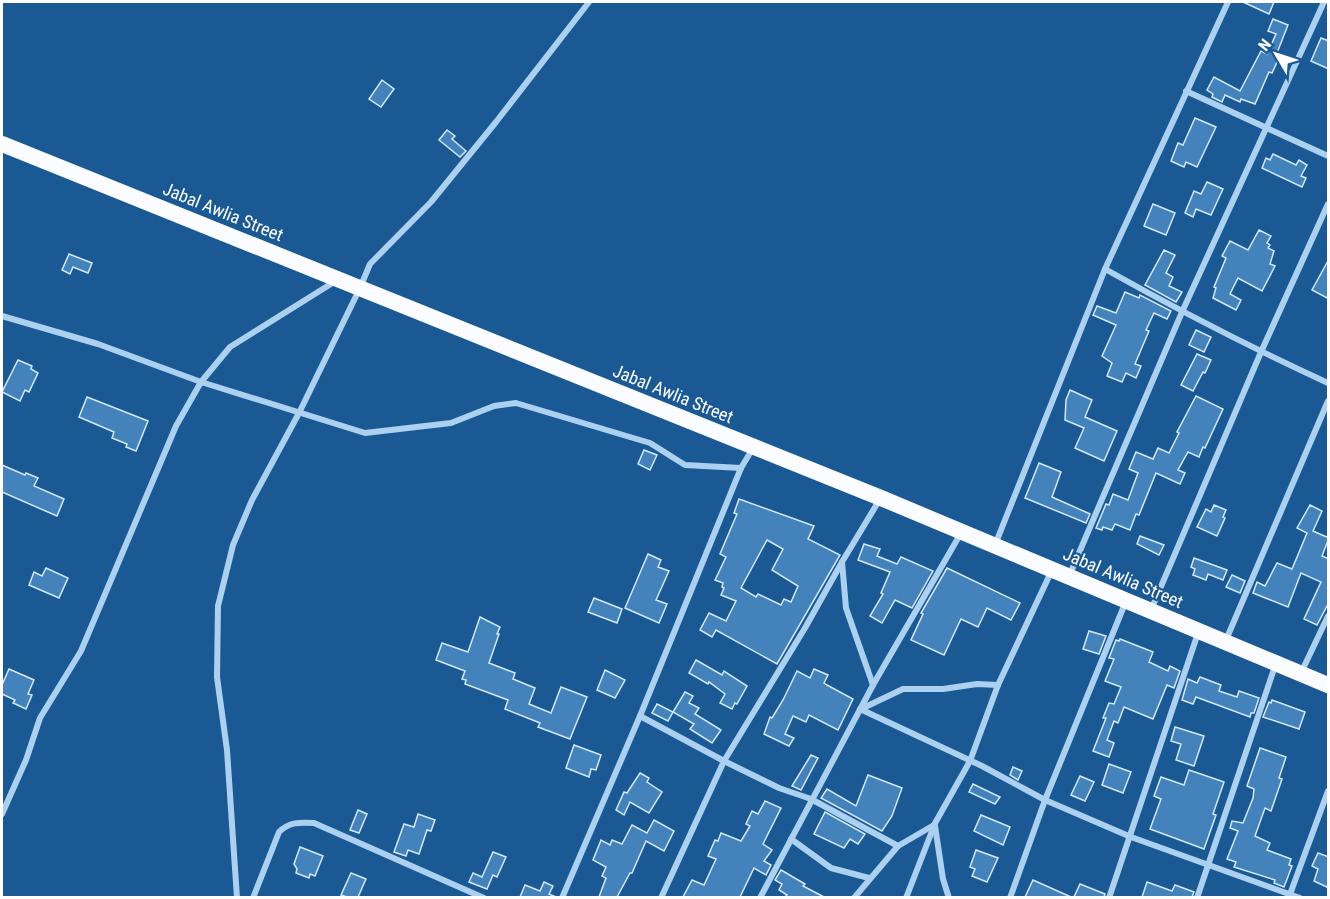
<svg xmlns="http://www.w3.org/2000/svg" width="1330" height="899" viewBox="0 0 1330 899" font-family="'Roboto Condensed',sans-serif">
<rect width="100%" height="100%" fill="#1a5994"/>
<!-- building -->
<g fill="#4382bb" stroke="#d2e8fb" stroke-width="1.5" fill-rule="evenodd">
<path d="M1243,2H1274L1269,14Z"/>
<path d="M1273,19L1288,25L1275,58L1278,60L1272,73L1269,72L1255,104L1241,99L1240,102L1225,95L1222,102L1212,97L1213,94L1207,90L1214,77L1240,91L1261,51L1267,54L1276,34L1268,31Z"/>
<path d="M1321,38L1329,41V69L1311,61Z"/>
<path d="M382,80L394,89L381,107L369,99Z"/>
<path d="M1195,118L1216,127L1197,167L1186,162L1184,167L1171,161L1178,143L1183,145Z"/>
<path d="M447,130L455,136L452,139L466,151L460,157L439,140Z"/>
<path d="M1273,154L1296,165L1299,160L1307,165L1301,176L1306,178L1302,187L1262,168L1266,158L1270,160Z"/>
<path d="M1207,182L1223,189L1211,215L1196,209L1193,217L1185,213L1194,191L1201,194Z"/>
<path d="M1153,204L1175,213L1166,235L1144,226Z"/>
<path d="M1259,230L1271,236L1267,243L1270,245L1268,248L1274,251L1270,264L1275,266L1262,291L1238,278L1230,294L1241,300L1236,310L1213,298L1216,288L1214,287L1226,258L1222,256L1230,241L1248,250Z"/>
<path d="M1164,250L1175,255L1166,273L1173,277L1169,286L1182,292L1176,302L1145,285Z"/>
<path d="M69,254L92,263L88,273L73,267L70,274L62,270Z"/>
<path d="M1329,259V299L1312,290Z"/>
<path d="M1125,292L1139,298L1140,295L1171,311L1167,319L1154,313L1146,330L1149,331L1135,364L1141,366L1136,378L1126,373L1122,382L1107,376L1112,363L1102,356L1116,325L1093,315L1097,306L1116,313Z"/>
<path d="M1196,330L1211,337L1204,352L1189,345Z"/>
<path d="M1197,354L1211,360L1205,373L1203,372L1193,391L1181,385Z"/>
<path d="M18,360L32,366L31,369L38,373L29,392L25,390L20,401L2,392Z"/>
<path d="M1070,390L1092,400L1085,417L1117,431L1104,461L1075,448L1084,428L1065,420L1066,400Z"/>
<path d="M1196,396L1223,409L1205,448L1203,447L1199,457L1188,452L1178,470L1185,473L1180,484L1156,473L1139,515L1136,514L1130,530L1115,524L1112,530L1103,527L1102,530L1096,528L1106,504L1109,505L1113,494L1128,500L1138,473L1129,469L1136,452L1153,459L1158,448L1169,453L1179,433L1177,432Z"/>
<path d="M87,397L148,421L136,451L126,447L127,444L112,438L114,432L79,417Z"/>
<path d="M644,450L657,455L650,470L638,464Z"/>
<path d="M1039,463L1061,472L1052,497L1090,514L1086,523L1025,498Z"/>
<path d="M2,465L25,475L26,473L38,478L34,486L64,499L57,516L2,492Z"/>
<path d="M739,499L814,526L808,539L840,555L777,664L716,630L712,637L700,630L709,613L726,621L736,601L721,595L724,588L722,587L723,583L715,580L726,557L720,554L737,514L734,513ZM767,540L783,549L772,570L798,586L791,602L784,599L781,605L758,594L756,597L741,588Z"/>
<path d="M1214,505L1226,510L1223,517L1225,518L1217,536L1197,527L1206,509L1211,512Z"/>
<path d="M1310,505L1322,511L1313,531L1329,538L1322,556L1329,559V602L1317,625L1304,619L1321,582L1301,573L1288,607L1253,593L1257,582L1265,586L1277,563L1292,569L1307,533L1297,528Z"/>
<path d="M1140,536L1164,545L1159,555L1137,544Z"/>
<path d="M864,544L880,549L877,556L897,564L901,557L933,571L912,608L895,600L882,623L870,616L883,594L881,593L890,572L858,560Z"/>
<path d="M648,554L661,560L658,567L669,571L656,600L667,604L659,623L625,608Z"/>
<path d="M1194,558L1227,570L1223,580L1208,574L1206,580L1193,575L1195,569L1191,567Z"/>
<path d="M46,568L68,578L59,598L29,585L34,572L42,576Z"/>
<path d="M947,568L1020,603L1011,620L987,608L978,627L961,619L944,655L911,640L923,614L921,613Z"/>
<path d="M1232,575L1245,581L1240,593L1226,587Z"/>
<path d="M594,598L622,609L617,623L588,612Z"/>
<path d="M480,617L500,627L497,634H499L489,663L515,673L513,679L535,688L529,704L551,713L561,687L587,697L570,739L538,727L540,723L505,709L508,700L465,684L466,680L462,679L465,671L436,660L442,643L468,652Z"/>
<path d="M1089,631L1106,636L1099,654L1083,649Z"/>
<path d="M1120,639L1153,652L1149,662L1168,671L1170,666L1180,671L1174,688L1167,685L1153,719L1124,707L1118,723L1114,721L1107,740L1114,743L1109,757L1093,751L1106,718H1103L1109,703L1114,704L1121,687L1105,681L1114,659L1109,658L1116,640L1119,641Z"/>
<path d="M696,660L722,675L724,671L747,686L737,704L735,703L732,709L720,703L725,694L709,682L708,684L689,673Z"/>
<path d="M9,669L34,680L28,694L32,695L26,709L13,703L15,700L2,694V685Z"/>
<path d="M814,669L828,675L824,683L827,685L853,699L838,730L809,715L806,722L793,716L785,734L794,738L789,746L764,734L770,717L772,718L783,700L797,671L810,678Z"/>
<path d="M605,670L625,680L615,698L597,690Z"/>
<path d="M1200,677L1221,685L1219,691L1237,697L1239,691L1259,698L1254,713H1251L1250,717L1196,697L1193,704L1182,700L1188,679L1197,683Z"/>
<path d="M685,692L693,696L689,703L699,708L695,714L721,730L712,743L690,729L694,724L673,712Z"/>
<path d="M1272,700L1305,712L1299,729L1263,717L1269,702L1271,703Z"/>
<path d="M657,704L673,712L668,721L652,713Z"/>
<path d="M1175,727L1204,736L1194,766L1176,760L1181,744L1171,741Z"/>
<path d="M574,745L601,755L596,770L591,769L589,777L566,768Z"/>
<path d="M1260,748L1286,757L1279,778L1282,779L1271,811L1265,808L1255,836L1270,843L1267,850L1291,859L1289,865L1292,866L1284,887L1274,883L1275,880L1234,867L1236,862L1227,859L1238,831L1230,828L1232,821L1243,823L1253,798L1254,789L1247,786Z"/>
<path d="M811,755L818,758L801,790L792,786Z"/>
<path d="M1109,764L1131,772L1123,793L1102,785Z"/>
<path d="M1013,767L1022,771L1018,780L1010,775Z"/>
<path d="M1189,770L1224,782L1213,814L1216,815L1204,849L1150,829L1161,799L1154,796L1161,777L1184,785Z"/>
<path d="M640,773L649,778L647,782L662,792L649,813L630,802L624,815L616,810L624,792L627,793Z"/>
<path d="M868,775L902,788L892,816L882,831L821,798L827,789L856,806Z"/>
<path d="M1080,776L1094,782L1085,801L1071,795Z"/>
<path d="M973,784L1000,797L995,804L969,792Z"/>
<path d="M765,801L781,808L763,844L772,850L764,861L771,865L766,875L754,868L740,897H683L692,880L704,885L716,859L708,856L715,840L718,841L721,833L741,841L750,826L746,824L752,811L758,814Z"/>
<path d="M358,810L367,814L359,833L350,830Z"/>
<path d="M825,812L865,834L858,844L850,839L844,848L814,834Z"/>
<path d="M418,814L435,820L431,831L427,830L419,854L408,850L406,856L394,852L404,824L414,827Z"/>
<path d="M981,815L1010,827L1003,845L974,831Z"/>
<path d="M654,820L674,831L664,851L646,841L632,873H630L617,897H599L606,878L602,876L606,867L593,860L601,840L610,845L612,840L622,844L632,825L647,833Z"/>
<path d="M300,847L323,856L315,876L310,874L309,878L296,873L297,869L294,864Z"/>
<path d="M976,850L998,858L987,882L972,876L975,869L970,867Z"/>
<path d="M493,852L506,857L497,877L493,875L487,889L469,882L473,873L482,877Z"/>
<path d="M1318,853L1329,857V888L1314,881L1318,869L1312,866Z"/>
<path d="M781,870L805,884L803,886L824,897H785L787,895L779,890L782,884L775,880Z"/>
<path d="M351,873L366,879L358,897H347L341,895Z"/>
<path d="M1033,880L1071,897H1025Z"/>
<path d="M544,882L553,886L549,894L556,897H520L525,885L540,891Z"/>
<path d="M1147,882L1172,891L1175,885L1194,892L1192,897H1142Z"/>
<path d="M1080,884L1105,894L1104,897H1074Z"/>
</g>
<g fill="none" stroke-linecap="round" stroke-linejoin="round">
<!-- minor -->
<g stroke="#abd0f0" stroke-width="6">
<path d="M1186,91L1328,156"/>
<path d="M1105,269C1178,310 1252,348 1328,383"/>
<path d="M2,316L98,344L201,382L365,433L451,423L494,406L516,403L650,443L685,465L741,468"/>
<path d="M995,545L1105,269L1228,2"/>
<path d="M842,562L846,608L873,685"/>
<path d="M1070,574L1182,312L1324,2"/>
<path d="M1151,610L1261,352L1328,204"/>
<path d="M1226,640L1328,401"/>
<path d="M1301,673L1328,616"/>
<path d="M860,709L982,766L1045,800L1131,837L1300,898"/>
<path d="M861,709L903,689H943L977,684L998,685"/>
<path d="M640,716L724,761L779,788L811,799L898,846"/>
<path d="M2,814L26,760L40,718L81,651L176,426L201,382L230,347L334,282"/>
<path d="M935,826L943,879L949,898"/>
<path d="M791,839L831,868L869,878"/>
<path d="M1289,897L1328,791"/>
<path d="M237,898L227,750L217,677L218,606L233,545L252,500L299,413L360,288L370,264L431,202L496,122L589,2"/>
<path d="M253,898L279,832C289,822 300,822 314,823L484,898"/>
<path d="M562,898L640,716L741,468L753,448"/>
<path d="M661,898L724,761L805,628L842,562L880,499"/>
<path d="M760,898L873,685L961,533"/>
<path d="M854,898L898,846L934,825L970,761L998,685L1052,570"/>
<path d="M906,898L934,826"/>
<path d="M1010,898L1045,800L1126,601"/>
<path d="M1109,898L1198,633"/>
<path d="M1197,898L1275,666"/>
</g>
<!-- trunk -->
<path stroke="#fafcff" stroke-width="16" d="M2,144L881,498L1328,685"/>
</g>
<g text-anchor="middle" stroke-width="4.5" stroke-linejoin="round" paint-order="stroke">
<!-- street labels -->
<g font-size="18" fill="#fff" stroke="#1a5994">
<text transform="translate(223 212) rotate(22)" y="6">Jabal Awlia Street</text>
<text transform="translate(673 394) rotate(22)" y="6">Jabal Awlia Street</text>
<text transform="translate(1123 578) rotate(23)" y="6">Jabal Awlia Street</text>
</g>
</g>
<!-- border -->
<rect width="1330" height="899" fill="none" stroke="#ffffff" stroke-width="6"/>
<!-- north arrow -->
<g transform="translate(1276 54) rotate(309)" stroke="#1a5994" stroke-width="4.5" paint-order="stroke">
<path d="M0-4.5L10 22L0 15L-10 22Z" fill="#ffffff"/>
<text y="-9" font-size="16" font-weight="bold" text-anchor="middle" fill="#ffffff">N</text>
</g>
</svg>
